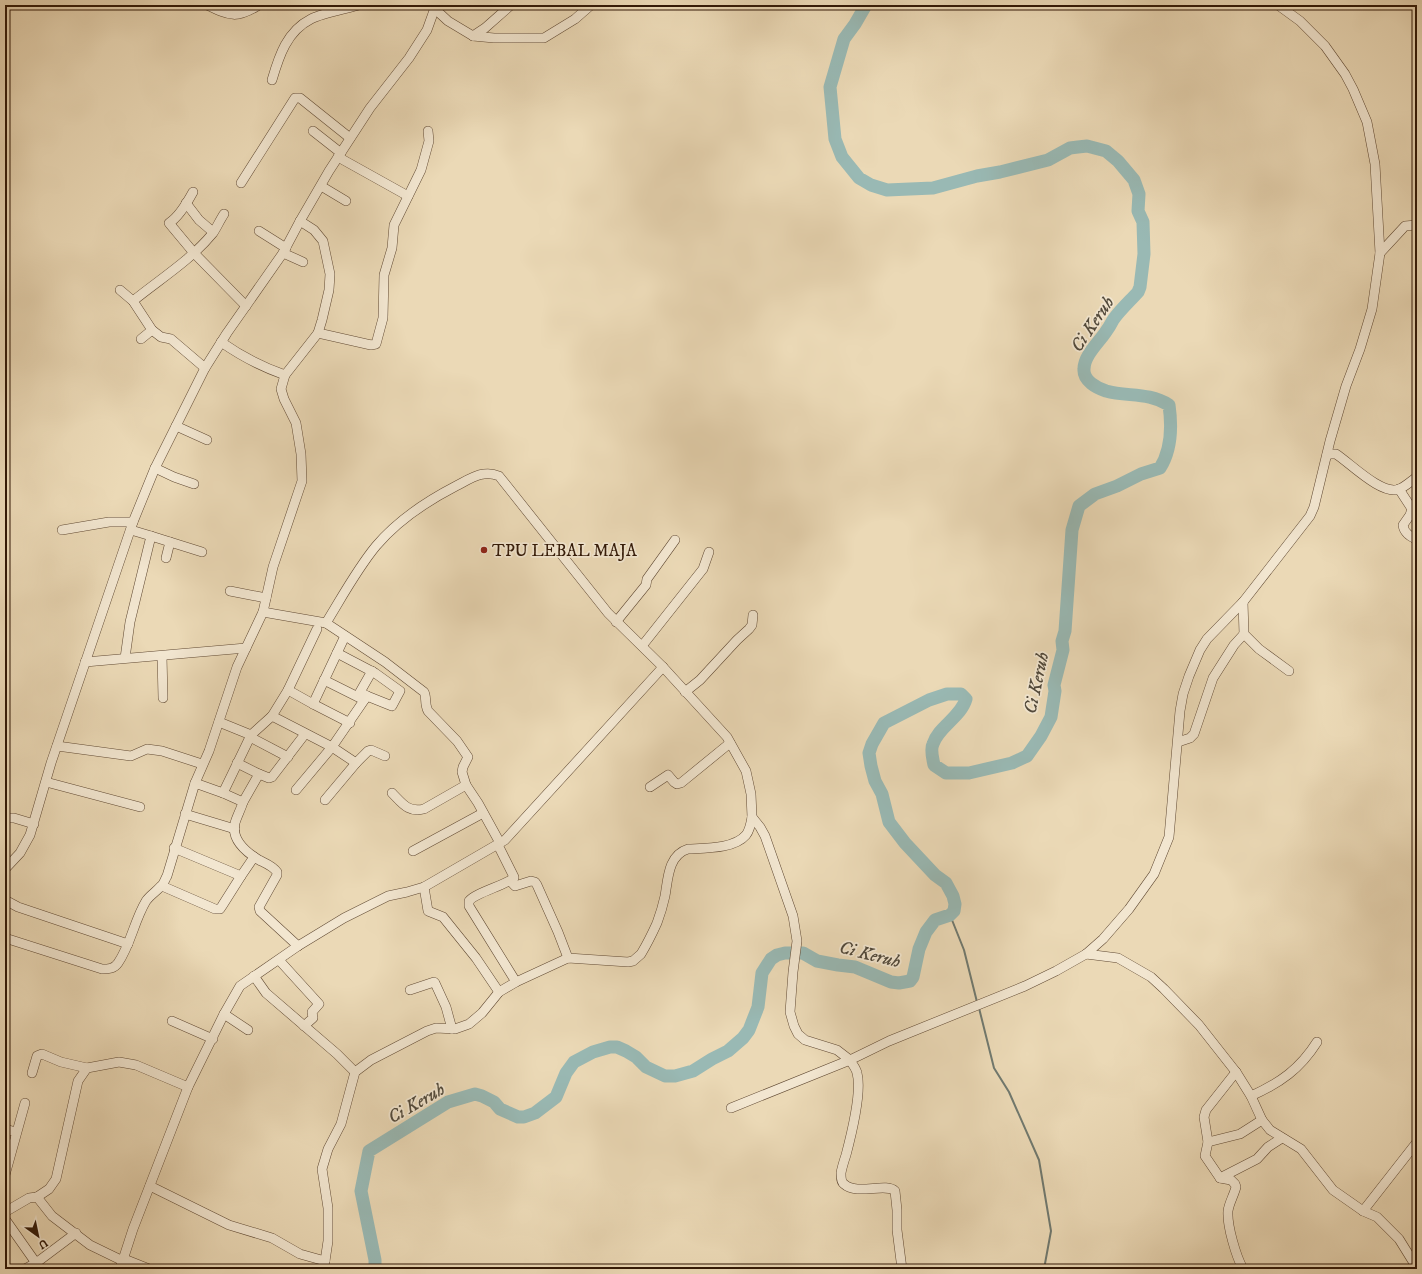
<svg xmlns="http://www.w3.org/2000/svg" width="1422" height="1274" viewBox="0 0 1422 1274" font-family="'IM FELL DW Pica',serif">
<rect width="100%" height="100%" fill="#ebd9b6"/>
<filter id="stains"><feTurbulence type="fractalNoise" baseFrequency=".005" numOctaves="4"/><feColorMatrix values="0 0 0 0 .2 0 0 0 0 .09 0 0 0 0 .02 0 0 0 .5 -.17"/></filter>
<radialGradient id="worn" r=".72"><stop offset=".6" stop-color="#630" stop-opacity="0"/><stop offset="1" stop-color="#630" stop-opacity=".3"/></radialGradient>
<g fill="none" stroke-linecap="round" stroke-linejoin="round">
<!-- stream -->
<g stroke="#70796f" stroke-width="2">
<path d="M950,915L964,950L977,1002"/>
<path d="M979,1008L994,1068L1009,1092L1039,1160L1051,1231L1044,1269"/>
</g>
<!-- river -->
<path stroke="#99b9b4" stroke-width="13" d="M375,1269V1260L361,1191L369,1151L448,1102L475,1094L482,1096L494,1102L500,1109L518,1117H524L535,1113L556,1097L566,1073L574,1062L593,1052L610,1047H617L626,1051L636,1057L646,1067L665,1076H675L693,1071L712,1059L728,1051L743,1038L749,1030L758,1007L762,973L771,959L777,955L785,953H803L817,961L838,965L855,967L891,982L899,983L910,981L913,977L919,949L926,932L935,920L950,915L954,911L955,904L953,896L946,883L935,875L905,843L889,822L882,794L875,781L871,766L869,753L872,744L884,723L929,700L947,694H961L966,699C961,717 938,727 933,744C930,750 933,759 934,765L946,773H969L1012,763L1027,756L1041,736L1051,717L1055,691L1054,685L1063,650L1062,641L1065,631L1072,530L1079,506L1095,494L1117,486L1141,474L1160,468C1172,449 1172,426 1169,405C1148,392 1128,397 1106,391C1097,388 1083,381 1084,369C1084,356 1098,343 1105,333C1108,329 1111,324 1113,320C1120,310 1130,301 1138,292L1140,287L1144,254L1143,222L1138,211L1139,194L1134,180L1118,161L1106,151L1087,146L1078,147L1070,148L1048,160L1000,172L977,176L933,188L887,190L871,185L859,178L842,157L835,139L830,87L844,39L855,24L866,5"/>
<!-- minor casing -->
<g stroke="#604933" stroke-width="10">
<g id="minor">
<path d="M207,5C230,16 237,19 259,5"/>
<path d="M435,9L448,21L473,36L494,38H544L575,19L591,5"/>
<path d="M473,36L485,28L511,5"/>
<path d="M272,80C279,56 287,31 311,19C323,13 346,9 359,5"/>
<path d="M313,131L341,153"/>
<path d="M338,157L408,196"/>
<path d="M241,183L295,98H300L350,138"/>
<path d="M321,186L346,201"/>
<path d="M193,192C187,203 179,217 169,223L194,253L246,306"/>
<path d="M186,203L199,220L213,232"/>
<path d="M259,231L286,248"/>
<path d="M283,253L303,262"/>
<path d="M1380,253L1405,226L1416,225L1417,224"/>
<path d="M120,290L133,301L152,330L161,337L171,339L205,368"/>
<path d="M133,301C160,279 191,260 213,233C217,227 220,220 224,214"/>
<path d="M318,333L371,345L376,344L383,318L384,275L392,248L394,225L421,170L429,141L428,131"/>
<path d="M141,339L152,330"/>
<path d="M221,342C241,356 262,367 285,375"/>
<path d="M176,426L207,440"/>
<path d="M1327,455L1331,454H1336C1350,463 1382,496 1399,489C1405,487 1412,480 1417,477"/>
<path d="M155,468L174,477L194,484"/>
<path d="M1399,489L1412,509L1410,515L1403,525C1404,533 1410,536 1417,540"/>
<path d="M62,530L109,522H133"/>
<path d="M151,536L202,552"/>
<path d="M166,558L170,542"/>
<path d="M230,591L266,598"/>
<path d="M1243,602L1244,634L1259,649L1289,671"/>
<path d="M263,612L326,623C342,597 357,569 376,546C398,520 427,501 456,486C470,479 483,469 499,476L608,613L663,667L727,737L746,771L751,794L752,817L760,827L765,836L793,916L797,941L793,972L790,1012L794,1026L798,1034L805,1040L837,1050L850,1060L731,1108"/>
<path d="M616,622L646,585L647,579L675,540"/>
<path d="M326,623L385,662L424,692C427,697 424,703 428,711L457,741L468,757L463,767L462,772L466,785"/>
<path d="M345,636L337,653L375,673L400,691L392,706L367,696"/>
<path d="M642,646L703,569L709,552"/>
<path d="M162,656L163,698"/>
<path d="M125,658L130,622L151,536L131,530"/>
<path d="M85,662L246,648"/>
<path d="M324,680L364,700"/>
<path d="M288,690L313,704L337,653"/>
<path d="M685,692L700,680L737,640L749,629L752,625L753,615"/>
<path d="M313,704L350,723"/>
<path d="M272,716L332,747L296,790"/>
<path d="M219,722L251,735"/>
<path d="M250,737L288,757"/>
<path d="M1178,742L1190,738L1194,734L1213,678L1234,645L1244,634"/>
<path d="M57,746L131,756L147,749L162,751L202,764"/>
<path d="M237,763L259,774"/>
<path d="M356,763L332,747L367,696L360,692L372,671"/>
<path d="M46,782L140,807"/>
<path d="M195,783L223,793"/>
<path d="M650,787L668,775L674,782L677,784L681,783L730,743"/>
<path d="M392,793C402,803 408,813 424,809L466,785L478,803L500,843"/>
<path d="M325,800L356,763L368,751L371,750L385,756"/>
<path d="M243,802L259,774L269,778L272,777L305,734"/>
<path d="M185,814L235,829"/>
<path d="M5,818H14L34,824"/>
<path d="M498,845L514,877V878C503,886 475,893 469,901V906L516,982"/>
<path d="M174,848L241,876L254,857"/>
<path d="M413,851L483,813"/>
<path d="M5,869L20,853L30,835L51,763L133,522L155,468L205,368L227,333L283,253L300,221L329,171L370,108L409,58L427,30L436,5"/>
<path d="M510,881L515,886L531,881L535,882L537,885L558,932L568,958"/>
<path d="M162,886L215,909H220L222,906L241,876"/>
<path d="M424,887L428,911L443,917L476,958L499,992"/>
<path d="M5,900L18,907L128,944"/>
<path d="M5,938L102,969C108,969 114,969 118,963C131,944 134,921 146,901C150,895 156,892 161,886C164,884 165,879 167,876L195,783L209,751L237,667L263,612L273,567L302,481L301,454L296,423L284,399L281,389L285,375L318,333L322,320L329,290L330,274L323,241L314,230L300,221"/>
<path d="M298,946L260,911L259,907L277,875V872C273,866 265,863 259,860C246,852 231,839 235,823C237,816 241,809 243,802L223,793L251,735L272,716L288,690L317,629"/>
<path d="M1086,954L1118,958L1151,977L1164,989L1199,1025L1236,1072L1251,1096L1262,1120L1270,1130L1301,1149L1333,1190L1363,1211L1377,1217L1399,1239L1417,1268"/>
<path d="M279,960L319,1004L312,1012L313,1018L304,1026"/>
<path d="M254,976L266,993L337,1054L355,1072"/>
<path d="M410,990L434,982L435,983L446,1007L452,1029"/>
<path d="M224,1014L248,1030"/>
<path d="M172,1021L213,1039"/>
<path d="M1236,1072L1206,1110L1204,1117L1208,1142L1205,1156L1220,1178L1231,1180L1235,1184L1236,1187C1234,1195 1229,1203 1228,1211C1227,1226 1236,1256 1243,1269"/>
<path d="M32,1073L37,1056L42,1054L61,1062L87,1068L119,1062L136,1065L188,1087"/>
<path d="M1251,1096C1280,1083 1300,1069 1317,1042"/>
<path d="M5,1129L16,1132"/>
<path d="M1208,1142L1240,1134L1262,1120"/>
<path d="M5,1175L25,1103"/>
<path d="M1220,1178L1257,1159L1268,1147L1282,1138"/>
<path d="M150,1186L229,1225L272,1238L300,1254L325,1261"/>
<path d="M37,1197L49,1189L56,1179L78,1081L87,1068"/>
<path d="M1363,1211L1417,1142"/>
<path d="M5,1212L29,1198L37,1197L52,1216L90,1245L123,1261"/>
<path d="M5,1219L36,1263"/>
<path d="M124,1259L149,1269"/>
<path d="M25,1269L36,1263L76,1233"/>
<path d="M120,1269L133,1229L188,1087L224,1014L240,986L298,946L344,918L388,896L407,892L424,887L505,840L663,667"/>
<path d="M322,1269L325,1261L328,1241V1208L322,1169L328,1149L341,1124L355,1072L371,1060L427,1031L436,1028L455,1029L469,1024L482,1013L499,992L516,982L568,958L628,962L633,961L641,954C647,944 652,934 657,923C660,915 663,905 665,896C668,879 668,855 688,849C705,848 734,849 746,835C750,830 751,823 752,817"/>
<path d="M902,1269L897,1230V1210L895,1191C886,1182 857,1196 844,1184C841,1182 841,1177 841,1173C842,1167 844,1161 846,1155C851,1136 862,1091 857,1073C856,1068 852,1064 850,1060L889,1041L1025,986L1056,971L1086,954L1103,939L1129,909L1154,874L1169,837L1180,711L1183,694L1189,676L1200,650L1207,639L1243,602L1310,516L1314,507L1330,441L1346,386L1360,349L1372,309L1380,253L1375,164L1367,122L1353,89L1345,74L1325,46L1300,21L1278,5"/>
</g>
</g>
<!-- minor -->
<use href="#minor" stroke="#f2e6d0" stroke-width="9"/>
</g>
<!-- markers -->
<circle fill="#8f2418" stroke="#f2e6d0" stroke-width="1.5" cx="484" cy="550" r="4"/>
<g text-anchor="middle" stroke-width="3.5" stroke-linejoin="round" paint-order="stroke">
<!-- poi labels -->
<g font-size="17" fill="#321907" stroke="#f2e6d0" text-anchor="start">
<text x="492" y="556">TPU LEBAL MAJA</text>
</g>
<!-- water labels -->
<g font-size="18" font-style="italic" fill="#51493b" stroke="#f2e6d0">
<text transform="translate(1092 324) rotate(-56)" y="6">Ci Keruh</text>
<text transform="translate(1036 683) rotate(-78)" y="6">Ci Keruh</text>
<text transform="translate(870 954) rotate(14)" y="6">Ci Keruh</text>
<text transform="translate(416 1103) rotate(-30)" y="6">Ci Keruh</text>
</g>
</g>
<!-- margin -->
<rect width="1422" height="1274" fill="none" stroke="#ebd9b6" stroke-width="20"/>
<rect x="6" y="6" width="1410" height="1262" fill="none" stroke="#321907" stroke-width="2"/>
<rect x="10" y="10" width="1402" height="1254" fill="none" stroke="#321907"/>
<!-- north arrow -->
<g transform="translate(38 1236) rotate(147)" stroke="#f2e6d0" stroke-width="3" paint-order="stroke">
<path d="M0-3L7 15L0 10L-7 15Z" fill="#321907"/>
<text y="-6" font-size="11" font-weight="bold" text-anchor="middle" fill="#321907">U</text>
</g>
<rect width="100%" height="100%" filter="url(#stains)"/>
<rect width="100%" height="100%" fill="url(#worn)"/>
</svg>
